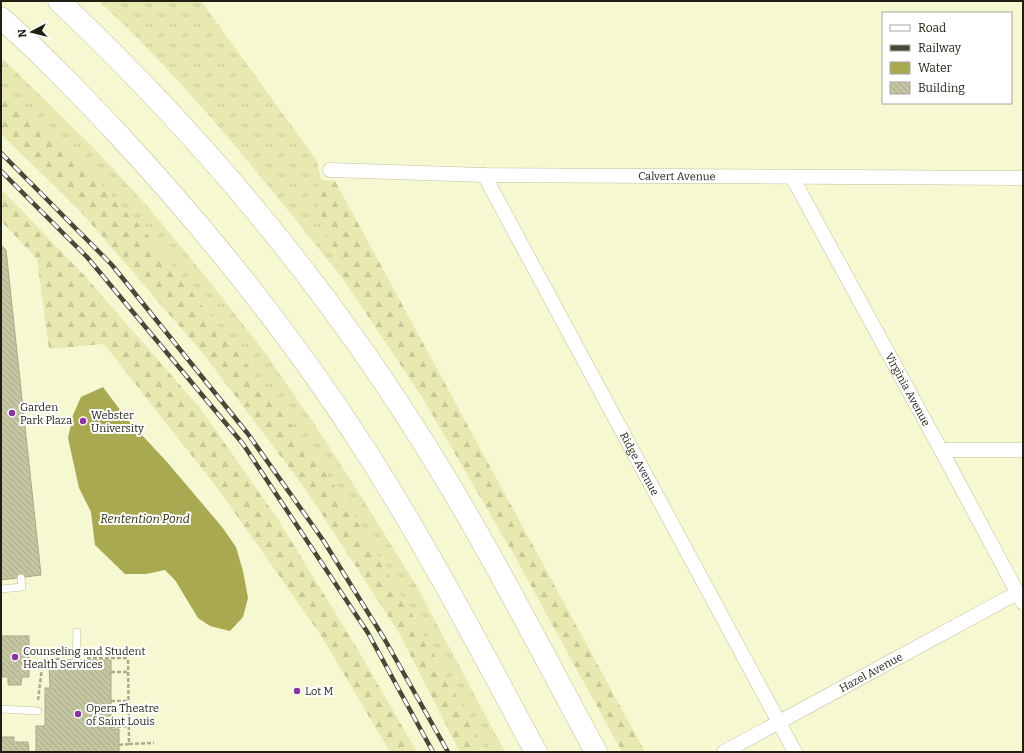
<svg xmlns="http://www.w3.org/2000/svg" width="1024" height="753" viewBox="0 0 1024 753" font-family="Bitter,serif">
<defs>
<pattern id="grass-tufts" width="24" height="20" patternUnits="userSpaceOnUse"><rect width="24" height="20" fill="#e8e9b0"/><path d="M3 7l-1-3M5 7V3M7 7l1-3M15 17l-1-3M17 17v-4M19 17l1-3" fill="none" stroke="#c7c896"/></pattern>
<pattern id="forest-firs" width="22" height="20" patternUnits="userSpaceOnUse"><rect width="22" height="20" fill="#e8e9b0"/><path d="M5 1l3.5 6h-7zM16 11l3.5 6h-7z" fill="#c7c896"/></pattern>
<pattern id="building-back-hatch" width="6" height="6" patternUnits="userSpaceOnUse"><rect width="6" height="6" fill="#c5c6a1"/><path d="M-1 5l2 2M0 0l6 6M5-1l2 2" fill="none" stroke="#a9aa8a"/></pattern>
</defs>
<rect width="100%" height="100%" fill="#f6f8d2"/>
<!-- grass -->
<g fill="url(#grass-tufts)">
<path d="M99,1H201L317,161L321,180L315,196L343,279C266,183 190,85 99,1Z"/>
<path d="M1,57L91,145L149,208L206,277L266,354L319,431L364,501L416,585L505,752H486L419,626L344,499L257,377L145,231L43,124L1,91Z"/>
</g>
<!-- forest -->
<g fill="url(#forest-firs)">
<path d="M1,91L43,124L145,231L257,377L344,499L419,626L486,752H460L399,633L306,490L205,356L81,212L1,134Z"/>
<path d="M321,180L335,181L645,752H622L514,555L422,397L343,279L315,196Z"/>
<path d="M1,189L83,274L200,408L279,521L358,650L417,752H390L322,637L221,493L104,344L49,349L37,259L1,221Z"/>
</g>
<!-- water -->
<path fill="#a8a951" d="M103,387L126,418L167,462L222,527L236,547L243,571L248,598L243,617L230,631L210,626L198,618L175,580L165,570L146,574H125L95,545L91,512L79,488L68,438L73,415L81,397Z"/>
<!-- building -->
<g fill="url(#building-back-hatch)" stroke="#a8aa86">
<path d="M1,245L6,250L41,575L1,580Z"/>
<path d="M1,636H29V677H22L21,685H8V677H2Z"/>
<path d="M60,660H111V729H119V752H36V726H45V688H50L49,665H60Z"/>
<path d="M1,737H14V742H28L29,752H1Z"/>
</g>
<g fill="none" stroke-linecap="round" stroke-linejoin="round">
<!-- service casing -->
<g stroke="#bfc09b" stroke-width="8">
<g id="service">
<path d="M1,589L22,587L21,578"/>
<path d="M76,658L77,632"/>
<path d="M1,709L38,711"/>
</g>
</g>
<!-- minor casing -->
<g stroke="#bfc09b" stroke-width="15">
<g id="minor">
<path id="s1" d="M330,170L484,175L1023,178"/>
<path id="s2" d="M484,175L795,752"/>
<path id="s3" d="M792,177L941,450L1023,603"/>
<path d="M941,450H1023"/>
<path id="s4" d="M724,752L1017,593"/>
</g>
</g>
<!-- motorway casing -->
<g stroke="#bfc09b" stroke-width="23">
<g id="motorway">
<path d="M59,1C204,138 334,295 438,466C495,559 544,656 596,752"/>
<path d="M1,18C41,53 78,92 115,131C209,232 295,340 369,456C430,552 482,652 536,752"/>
</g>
</g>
<!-- path -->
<g stroke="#aaac8f" stroke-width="2.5" stroke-dasharray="4 2" stroke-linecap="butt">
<path d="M87,658H128V648"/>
<path d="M111,672H128"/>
<path d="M38,700L43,659H64"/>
<path d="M111,701H129"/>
<path d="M111,727L129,726"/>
<path d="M129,744L154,743"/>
<path d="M119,745L129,744L128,658"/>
</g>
<!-- service -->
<use href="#service" stroke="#fff" stroke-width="7"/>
<!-- minor -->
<use href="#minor" stroke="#fff" stroke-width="14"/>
<!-- motorway -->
<use href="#motorway" stroke="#fff" stroke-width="22"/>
<!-- rail casing -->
<g stroke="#474836" stroke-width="4.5">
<g id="rail">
<path d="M1,153L112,265L248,434L323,540L385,640L448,752"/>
<path d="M1,171L87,257L243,444L368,633L433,752"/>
</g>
</g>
<!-- rail -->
<use href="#rail" stroke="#fff" stroke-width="3" stroke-dasharray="9" stroke-linecap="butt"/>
</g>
<!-- markers -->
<g fill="#8b33a0" stroke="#fff" stroke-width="1.5">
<circle cx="12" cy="413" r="4"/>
<circle cx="83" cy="421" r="4"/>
<circle cx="15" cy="657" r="4"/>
<circle cx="297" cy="691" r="4"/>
<circle cx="78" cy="714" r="4"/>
</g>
<g text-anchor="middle" stroke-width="4" stroke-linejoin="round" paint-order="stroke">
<!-- street labels -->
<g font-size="11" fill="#1f2012" stroke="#fff">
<text dy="4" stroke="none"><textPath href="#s1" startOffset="347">Calvert Avenue</textPath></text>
<text dy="4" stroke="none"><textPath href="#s3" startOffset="242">Virginia Avenue</textPath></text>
<text dy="4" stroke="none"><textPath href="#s2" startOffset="328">Ridge Avenue</textPath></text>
<text dy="4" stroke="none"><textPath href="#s4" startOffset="167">Hazel Avenue</textPath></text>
</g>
<!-- poi labels -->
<g font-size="11" fill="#1f2012" stroke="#fff" text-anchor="start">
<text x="20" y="411">Garden<tspan x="20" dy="13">Park Plaza</tspan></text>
<text x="91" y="419">Webster<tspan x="91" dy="13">University</tspan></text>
<text x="23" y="655">Counseling and Student<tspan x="23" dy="13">Health Services</tspan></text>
<text x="305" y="695">Lot M</text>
<text x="86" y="712">Opera Theatre<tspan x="86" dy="13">of Saint Louis</tspan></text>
</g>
<!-- water labels -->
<g font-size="12" font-style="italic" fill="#2f2f07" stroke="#fff">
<text x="145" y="523">Rentention Pond</text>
</g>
</g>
<!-- border -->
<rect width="1024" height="753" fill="none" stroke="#1f2012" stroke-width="4"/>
<!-- legend -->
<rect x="882" y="12" width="130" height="92" fill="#ffffff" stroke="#a5a6a0"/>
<rect x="890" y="25" width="20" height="6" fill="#ffffff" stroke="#a5a6a0"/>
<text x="918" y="32" font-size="12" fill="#1f2012">Road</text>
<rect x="890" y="45" width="20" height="6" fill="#474836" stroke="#a5a6a0"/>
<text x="918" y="52" font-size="12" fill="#1f2012">Railway</text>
<rect x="890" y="62" width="20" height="12" fill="#a8a951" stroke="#a5a6a0"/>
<text x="918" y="72" font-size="12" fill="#1f2012">Water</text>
<rect x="890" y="82" width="20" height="12" fill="url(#building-back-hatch)" stroke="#a5a6a0"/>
<text x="918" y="92" font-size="12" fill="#1f2012">Building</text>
<!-- north arrow -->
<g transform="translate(32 32) rotate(263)" stroke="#ffffff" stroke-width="3" paint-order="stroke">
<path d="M0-3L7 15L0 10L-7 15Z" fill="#1f2012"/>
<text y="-6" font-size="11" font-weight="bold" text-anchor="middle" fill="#1f2012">N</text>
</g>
</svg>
